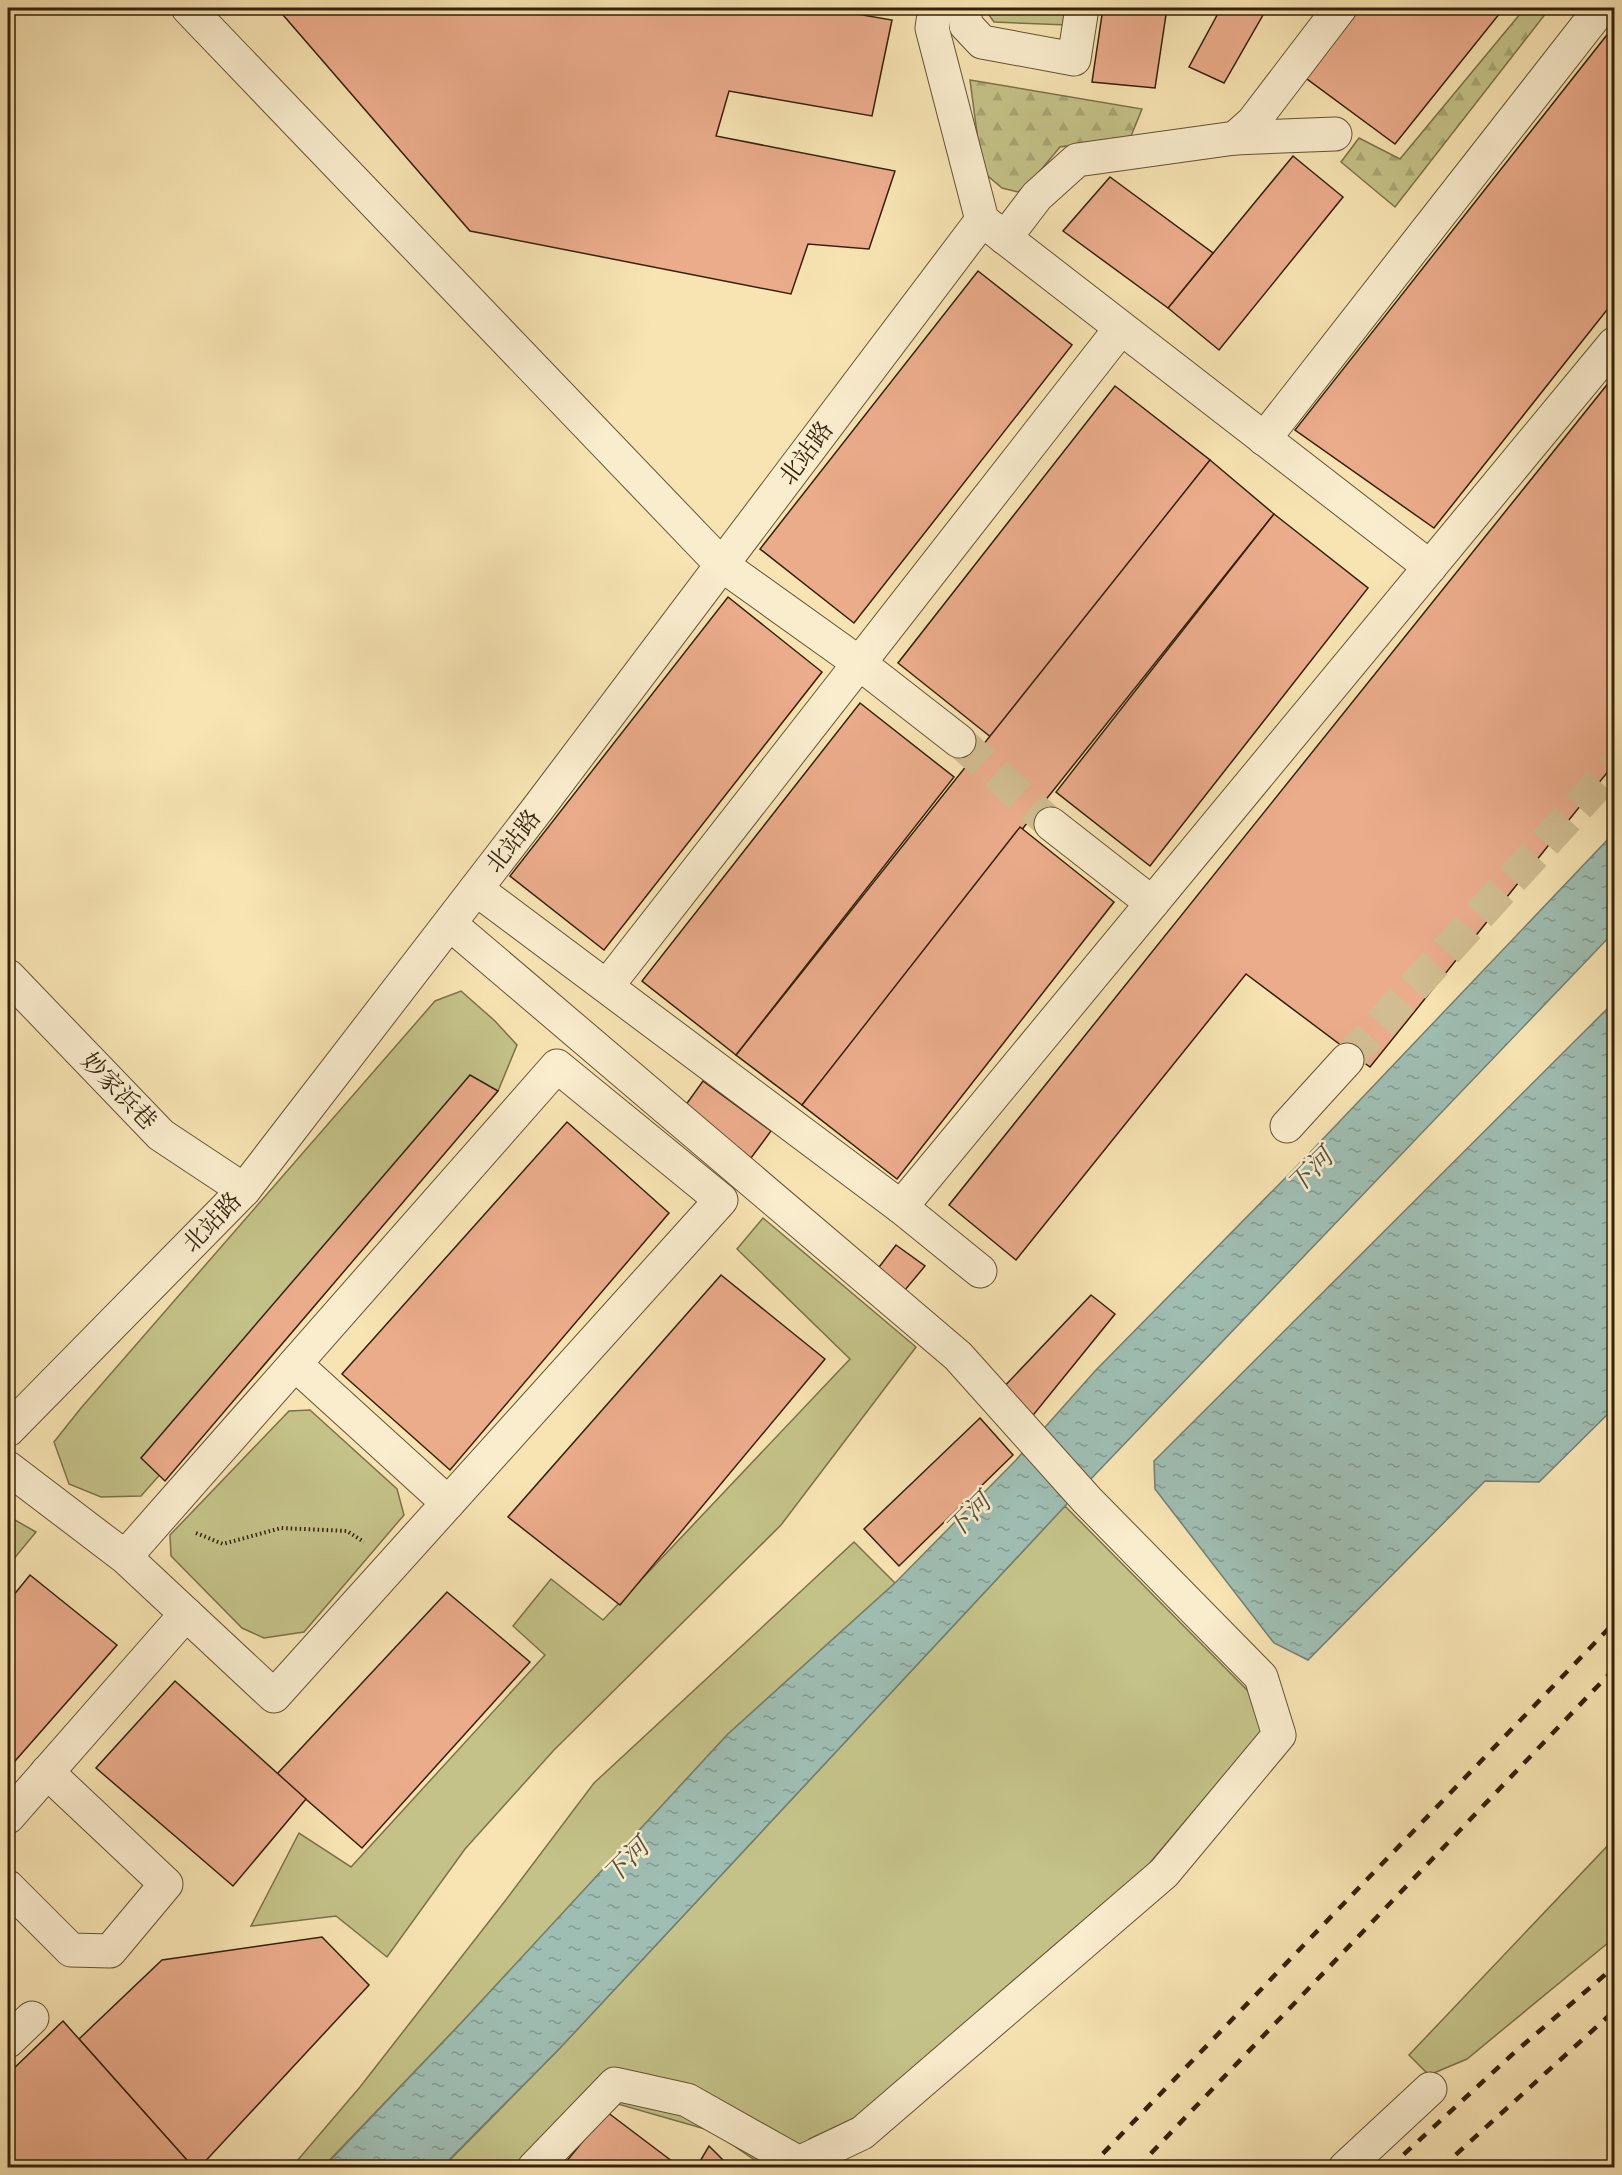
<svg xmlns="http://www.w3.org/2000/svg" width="1622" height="2175" viewBox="0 0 1622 2175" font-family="Vollkorn,'Noto Serif SC',serif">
<defs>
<pattern id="forest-firs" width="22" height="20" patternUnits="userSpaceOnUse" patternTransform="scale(1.5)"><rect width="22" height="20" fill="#c4c288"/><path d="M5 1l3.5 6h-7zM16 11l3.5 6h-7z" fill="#a9a674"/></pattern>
<pattern id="water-ripples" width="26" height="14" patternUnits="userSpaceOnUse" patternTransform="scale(1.5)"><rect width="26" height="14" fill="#9fbeb3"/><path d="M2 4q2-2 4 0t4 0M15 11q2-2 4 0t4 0" fill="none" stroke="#829a90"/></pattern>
</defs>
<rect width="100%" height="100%" fill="#f8e4b3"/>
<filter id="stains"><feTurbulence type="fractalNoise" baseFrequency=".00333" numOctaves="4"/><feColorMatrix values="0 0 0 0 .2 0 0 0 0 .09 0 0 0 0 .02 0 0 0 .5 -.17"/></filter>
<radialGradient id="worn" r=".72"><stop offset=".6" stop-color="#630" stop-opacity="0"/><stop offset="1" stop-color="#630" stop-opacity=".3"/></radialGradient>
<!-- grass -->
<g fill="#c4c288" stroke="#7c724a" stroke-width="1.5">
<path d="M984,8H1071L1068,25L994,22Z"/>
<path d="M461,991L495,1021L517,1045L498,1091L141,1496L101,1497L69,1484L54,1442L81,1408L435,1001Z"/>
<path d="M763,1218L916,1347L781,1525L554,1750L465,1849L387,1957L336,1916L251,1926L299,1833L351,1867L545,1655L513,1626L551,1579L603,1620L850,1359L737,1249Z"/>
<path d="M310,1410L397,1489L404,1515L304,1632L264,1638L242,1628L171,1556L170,1535L289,1411Z"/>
<path d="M1065,1506L1249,1692L1263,1729L1143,1871L871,2110L809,2139L790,2167H765L712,2131L618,2104L556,2167L442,2168L560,2048Z"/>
<path d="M8,1516L36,1532L8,1566Z"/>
<path d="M854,1542L895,1583L728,1734L463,2021L323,2167L291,2168L360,2087L505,1901L594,1783Z"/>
<path d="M1614,1839V1938L1467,2059L1429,2075L1409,2055Z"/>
</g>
<!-- forest -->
<g fill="url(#forest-firs)" stroke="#7c724a" stroke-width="1.5">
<path d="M1525,8H1550L1395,207L1341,162L1359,138L1400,159Z"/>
<path d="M970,80L1142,109L1129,141L1110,139L1060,147L1035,177L1018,192L1002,188L982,171Z"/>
</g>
<!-- water -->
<g fill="url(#water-ripples)" stroke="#747f70" stroke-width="1.5">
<path d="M1614,833V932L1065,1506L560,2048L442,2167L323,2168L463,2021L728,1734L895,1583L1016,1460L1095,1371L1301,1162Z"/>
<path d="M1614,1002V1408L1539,1482L1485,1481L1308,1660L1274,1643L1155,1489L1154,1461Z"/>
</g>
<!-- building -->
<g fill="#ebac8c" stroke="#34210b" stroke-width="1.5">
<path d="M277,8H822L892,20L872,116L729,91L716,136L895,171L869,249L808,244L791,294L470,231Z"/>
<path d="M1103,8H1167L1155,88L1092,82Z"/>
<path d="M1221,8H1250L1263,15L1224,83L1189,67Z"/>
<path d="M1357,8H1504L1395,144L1303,76Z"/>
<path d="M1614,26V301L1434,528L1295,430Z"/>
<path d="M1293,156L1343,197L1219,350L1168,308Z"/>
<path d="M1110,177L1213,253L1168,308L1063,231Z"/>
<path d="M978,271L1072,345L854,623L760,549Z"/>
<path d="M1614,376V764L1370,1067L1246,974L1016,1260L949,1205Z"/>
<path d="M1115,386L1210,460L992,738L898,663Z"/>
<path d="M1210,460L1274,514L802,1105L736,1055Z"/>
<path d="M1274,514L1368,588L1150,866L1056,792Z"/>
<path d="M728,597L822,672L604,950L510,876Z"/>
<path d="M860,703L954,777L736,1055L642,981Z"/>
<path d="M1020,827L1114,902L897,1179L802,1105Z"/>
<path d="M470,1075L498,1091L165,1481L141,1458Z"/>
<path d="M703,1081L771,1131L751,1158L685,1106Z"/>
<path d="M567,1122L669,1213L450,1470L342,1374Z"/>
<path d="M896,1245L925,1266L900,1296L876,1271Z"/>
<path d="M721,1275L825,1359L620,1605L508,1517Z"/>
<path d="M1091,1295L1115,1314L1030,1419L1000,1391Z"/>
<path d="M980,1418L1013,1455L899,1566L864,1529Z"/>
<path d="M30,1575L117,1645L8,1769V1602Z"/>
<path d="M447,1592L530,1662L362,1848L277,1774Z"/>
<path d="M175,1681L306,1799L233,1886L96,1768Z"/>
<path d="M322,1937L369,1985L199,2168H194L79,2039L162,1960Z"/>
<path d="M63,2021L79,2039L194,2168H8V2074Z"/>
<path d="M607,2112L681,2168H561Z"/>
<path d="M709,2146L731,2168H696Z"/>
</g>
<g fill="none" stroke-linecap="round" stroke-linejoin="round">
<!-- minor-tunnel -->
<g stroke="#d1bd91" stroke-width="33" stroke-dasharray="33 16" stroke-linecap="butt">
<path d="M959,741L1051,824"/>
<path d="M1347,1060L1614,767"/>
</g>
<!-- minor casing -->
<g stroke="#655235" stroke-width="35">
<g id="minor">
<path d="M188,8L722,565L859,663L959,741"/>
<path d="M935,8L932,28L982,220L1430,567"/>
<path d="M964,8L966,25L982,42L1074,59L1082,8"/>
<path d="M1235,138L1253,122L1340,8"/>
<path d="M1005,238L1037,196L1077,160L1235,138L1335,134"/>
<path d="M1264,439L1601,8"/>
<path d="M1051,824L1152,903"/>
<path d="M476,889L901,1207L980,1271"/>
<path d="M450,924L958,1356L1087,1500L1261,1677L1279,1735L1164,1873L862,2133L799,2163L687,2100L615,2084L534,2168"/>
<path d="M8,976L161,1135L244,1190"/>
<path d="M607,986L1121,328"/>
<path d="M1287,1126L1347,1060"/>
<path d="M901,1207L1614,344"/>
<path d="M295,1364L448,1503"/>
<path d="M8,1430L244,1190L539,807L982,220"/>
<path d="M8,1468L125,1557L274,1696L721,1200L557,1066L125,1557"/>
<path d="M8,1817L186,1614"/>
<path d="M8,1887L71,1950L110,1951L166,1884L47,1772"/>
<path d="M8,2041L32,2018"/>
<path d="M1345,2168L1430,2089"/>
</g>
</g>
<!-- path -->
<path stroke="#34210b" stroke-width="4" stroke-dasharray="1.5 3" stroke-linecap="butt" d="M196,1533L223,1544L281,1528L347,1531L364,1542"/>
<!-- minor -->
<use href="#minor" stroke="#faedce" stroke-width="33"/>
<!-- rail -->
<g stroke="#34210b" stroke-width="4.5" stroke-dasharray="10 10" stroke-linecap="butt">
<path d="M1089,2168L1614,1623"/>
<path d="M1137,2168L1614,1669"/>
<path d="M1389,2168L1515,2052L1614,1967"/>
<path d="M1441,2168L1614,2011"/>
</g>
</g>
<g text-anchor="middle" stroke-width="5" stroke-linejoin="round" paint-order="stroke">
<!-- street labels -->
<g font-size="24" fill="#34210b" stroke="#faedce">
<text transform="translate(806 453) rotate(-53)" y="8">北站路</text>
<text transform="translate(513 841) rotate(-52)" y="8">北站路</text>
<text transform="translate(119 1091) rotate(46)" y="8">妙家浜巷</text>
<text transform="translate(212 1222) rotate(-46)" y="8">北站路</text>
</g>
<!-- water labels -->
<g font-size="26" font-style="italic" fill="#54503d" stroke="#faedce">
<text transform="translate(1310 1171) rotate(-45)" y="9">下河</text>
<text transform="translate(968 1516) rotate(-45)" y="9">下河</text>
<text transform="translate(626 1861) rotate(-45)" y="9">下河</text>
</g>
</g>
<!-- margin -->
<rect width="1622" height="2175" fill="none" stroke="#f8e4b3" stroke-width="30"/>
<rect x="9" y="9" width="1604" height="2157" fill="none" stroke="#34210b" stroke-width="3"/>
<rect x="15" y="15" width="1592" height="2145" fill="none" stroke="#34210b" stroke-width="1.5"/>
<rect width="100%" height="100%" filter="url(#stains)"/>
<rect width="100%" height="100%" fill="url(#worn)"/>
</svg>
